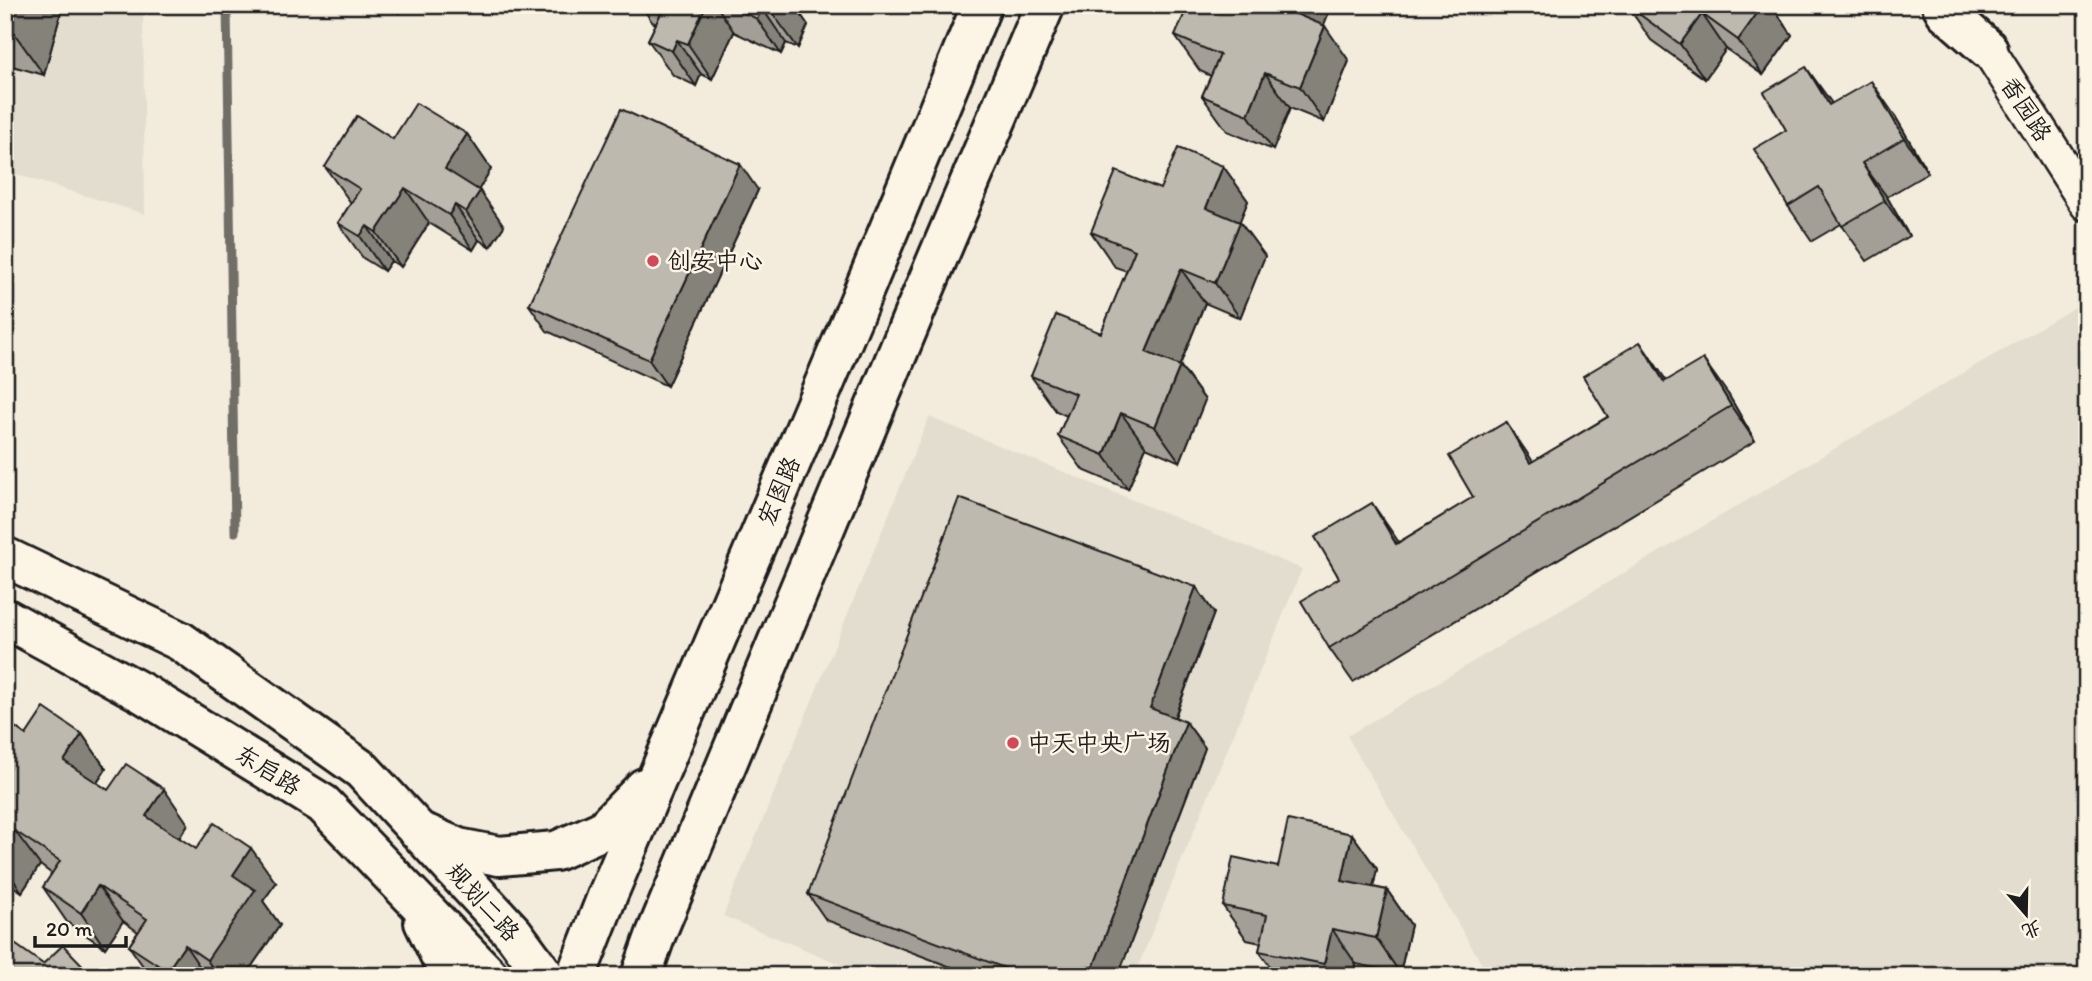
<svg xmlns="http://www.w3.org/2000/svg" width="2092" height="981" viewBox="0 0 2092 981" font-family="Itim,'LXGW WenKai TC',sans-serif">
<rect width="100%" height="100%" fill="#f3ecdd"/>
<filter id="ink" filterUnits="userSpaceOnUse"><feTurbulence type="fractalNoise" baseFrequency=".0143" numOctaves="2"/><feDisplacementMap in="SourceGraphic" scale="14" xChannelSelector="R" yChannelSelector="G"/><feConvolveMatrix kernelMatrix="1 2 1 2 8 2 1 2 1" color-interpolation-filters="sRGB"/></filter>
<g filter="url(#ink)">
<!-- built -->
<g fill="#e3ddcf">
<path d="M5,5H143L145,214L5,171Z"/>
<path d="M2087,300V976H1489L1347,736Z"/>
<path d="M929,417L1302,569L1134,976H869L723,916Z"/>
</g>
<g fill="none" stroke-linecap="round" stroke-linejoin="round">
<!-- stream -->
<path stroke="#716e68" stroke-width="9" d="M227,5L235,532"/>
<!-- street casing -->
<g stroke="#1c1c1c" stroke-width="38">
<path id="street" d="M1988,49L2087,204"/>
</g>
<!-- secondary casing -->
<g stroke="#1c1c1c" stroke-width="44">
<g id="secondary">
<path d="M1942,5L1946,12L1988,49"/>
<path d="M5,557L180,641L362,770L514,934L545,976"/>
<path d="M5,618L144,694L323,804L489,976"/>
<path d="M426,834L458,848L499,856L556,851L603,830L644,788"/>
<path d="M424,922L450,976"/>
<path d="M576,976L608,894L859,302L982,5"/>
<path d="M641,976L656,934L911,321L1045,5"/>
</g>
</g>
<!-- street -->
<use href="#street" stroke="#fcf5e5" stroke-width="33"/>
<!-- secondary -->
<use href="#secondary" stroke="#fcf5e5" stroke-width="38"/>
</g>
<!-- wall -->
<g fill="#a39f96" stroke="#1c1c1c" stroke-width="2">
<path d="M5,5H63L44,75L5,64Z"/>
<path d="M376,5H401L399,12Z"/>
<path d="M641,5H794L808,25L798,48L786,43L781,54L734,32L712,79L701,74L696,86L673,75L648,40L656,24L652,22Z"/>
<path d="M1627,5H1771L1792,35L1763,75L1726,49L1705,79L1651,40Z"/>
<path d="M1324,26L1349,61L1324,122L1290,108L1273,150L1227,131L1202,96L1211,76L1200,71L1175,36Z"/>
<path d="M1832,104L1895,116L1928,173L1887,197L1909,236L1867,261L1841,224L1812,241L1788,206Z"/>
<path d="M467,134L491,169L478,190L504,226L490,247L479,240L473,250L429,223L401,267L391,261L384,271L363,258L338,223L351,203L325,167L393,139Z"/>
<path d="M1223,166L1248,201L1239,221L1265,256L1240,318L1205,303L1180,365L1205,400L1180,462L1146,447L1128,489L1083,470L1058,436L1067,416L1056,411L1031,376L1101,333L1127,271L1115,267L1091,232L1160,189Z"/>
<path d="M758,190L667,386L547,331L529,305Z"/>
<path d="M1667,381L1728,394L1755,441L1353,682L1329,648L1339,578Z"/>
<path d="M1196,587L1214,613L1175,717L1186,722L1205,748L1118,976H975L826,920L808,894Z"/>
<path d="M5,720L26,735L82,734L106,769L97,783L108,790L188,824L179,838L196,849L276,883L263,901L280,925L245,976H150L129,946L138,932L123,921L105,948L67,922L43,887L52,874L40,865L22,892L5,881Z"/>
<path d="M1352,834L1377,869L1373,887L1387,890L1411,925L1400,973L1356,964L1354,976H1277L1259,951L1261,943L1247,940L1223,906L1278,867Z"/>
</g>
<!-- shaded-wall -->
<g fill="#85827a" stroke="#1c1c1c" stroke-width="2">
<path d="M15,5H63L44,75L9,26Z"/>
<path d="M395,5H401L399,12Z"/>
<path d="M706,5H716L734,32L712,79L688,44Z"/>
<path d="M777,5H794L808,25L798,48L773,14Z"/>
<path d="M1294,5H1332L1315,47L1291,12Z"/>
<path d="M1763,5H1771L1792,35L1763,75L1738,40Z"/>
<path d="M762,8L786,43L781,54L757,19Z"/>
<path d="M1702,14L1726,49L1705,79L1680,44Z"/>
<path d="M1325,26L1349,61L1324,122L1300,87Z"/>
<path d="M677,40L701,74L696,86L672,51Z"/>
<path d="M1806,67L1831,102L1854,140L1829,105Z"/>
<path d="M1265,73L1290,108L1273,150L1248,115Z"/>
<path d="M1871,81L1895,116L1928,173L1904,138Z"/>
<path d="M467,134L491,169L470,204L445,169Z"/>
<path d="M1862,163L1887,197L1909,236L1885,201Z"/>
<path d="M740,164L758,190L667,386L649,360Z"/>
<path d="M1223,166L1248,201L1231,243L1206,208Z"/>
<path d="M405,188L429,223L401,267L376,232Z"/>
<path d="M480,191L504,226L490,247L466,212Z"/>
<path d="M455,205L479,240L473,250L449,215Z"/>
<path d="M1240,222L1265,256L1240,318L1215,283Z"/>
<path d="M367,226L391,261L384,271L360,236Z"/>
<path d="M1181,269L1205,303L1171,387L1146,352Z"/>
<path d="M1640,342L1664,377L1689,417L1664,382Z"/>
<path d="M1703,359L1728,394L1755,441L1731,406Z"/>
<path d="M1180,366L1205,400L1180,462L1155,427Z"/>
<path d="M1121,413L1146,447L1128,489L1104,455Z"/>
<path d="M1506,422L1530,457L1555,498L1530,463Z"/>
<path d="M1372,503L1396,538L1421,579L1396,544Z"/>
<path d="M1196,587L1214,613L1168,734L1150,708Z"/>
<path d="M1186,722L1205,748L1118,976H1090Z"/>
<path d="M82,734L106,769L88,796L64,761Z"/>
<path d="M164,789L188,824L171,851L146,816Z"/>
<path d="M15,831L40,865L22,892L5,868V845Z"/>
<path d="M1352,834L1377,869L1367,916L1342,881Z"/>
<path d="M251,848L276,883L263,901L280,925L245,976H218L207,960L233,875Z"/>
<path d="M98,886L123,921L105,948L81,913Z"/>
<path d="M1387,890L1411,925L1400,973L1376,938Z"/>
<path d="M1332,929L1356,964L1354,976H1332L1324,964Z"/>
<path d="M185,945L206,976H170L167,971Z"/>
</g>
<!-- building -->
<g fill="#beb9ae" stroke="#1c1c1c" stroke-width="2">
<path d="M5,5H15L9,26L5,25Z"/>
<path d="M665,5H706L688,44L677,40L672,51L648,40Z"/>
<path d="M728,5H777L773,14L762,8L757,19Z"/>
<path d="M1188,5H1294L1291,12L1325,26L1300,87L1265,73L1248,115L1202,96L1220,55L1175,36Z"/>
<path d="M1627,5H1763L1738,40L1702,14L1680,44Z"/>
<path d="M1806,67L1829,105L1871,81L1904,138L1862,163L1885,201L1842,226L1819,187L1788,206L1754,149L1786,130L1764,92Z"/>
<path d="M416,103L467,134L445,169L480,191L466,212L455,205L449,215L405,188L376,232L367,226L360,236L338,223L360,189L325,167L357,116L393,139Z"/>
<path d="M621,109L740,164L649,360L529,305Z"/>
<path d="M1178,148L1223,166L1206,208L1240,222L1215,283L1181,269L1146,352L1180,366L1155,427L1121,413L1104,455L1058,436L1076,394L1031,376L1056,315L1101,333L1135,250L1091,232L1116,171L1160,189Z"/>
<path d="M1640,342L1664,382L1703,359L1731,406L1329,648L1301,601L1339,578L1315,537L1372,503L1396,544L1473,497L1449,456L1506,422L1530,463L1608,417L1583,376Z"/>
<path d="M959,498L1196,587L1150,708L1186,722L1090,976H1026L808,894Z"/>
<path d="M44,708L82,734L64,761L108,790L126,764L164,789L146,816L196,849L214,823L251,848L233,875L255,890L207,960L185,945L167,971L129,946L147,919L98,886L81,913L43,887L60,861L15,831L5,845V720L26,735Z"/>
<path d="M1288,820L1352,834L1342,881L1387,890L1376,938L1332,929L1324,964L1259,951L1267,915L1223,906L1233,857L1278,867Z"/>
<path d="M5,937L43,964L63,945L93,976H5Z"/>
</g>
</g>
<!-- markers -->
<g fill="#d1495b" stroke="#fcf5e5" stroke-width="2.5">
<circle cx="653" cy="261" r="7"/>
<circle cx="1013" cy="743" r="7"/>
</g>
<g text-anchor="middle" stroke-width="5" stroke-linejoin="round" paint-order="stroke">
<!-- street labels -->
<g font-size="24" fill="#1c1c1c" stroke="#fcf5e5">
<text transform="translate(2026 109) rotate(57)" y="8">香园路</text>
<text transform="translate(779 491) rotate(-67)" y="8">宏图路</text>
<text transform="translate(268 770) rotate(32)" y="8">东启路</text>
<text transform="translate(483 902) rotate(48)" y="8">规划二路</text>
</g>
<!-- poi labels -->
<g font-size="24" fill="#1c1c1c" stroke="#fcf5e5" text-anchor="start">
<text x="667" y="269">创安中心</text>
<text x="1027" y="751">中天中央广场</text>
</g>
</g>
<!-- margin -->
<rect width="2092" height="981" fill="none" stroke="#fcf5e5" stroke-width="28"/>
<rect x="14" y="14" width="2064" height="953" fill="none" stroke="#1c1c1c" stroke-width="2.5" filter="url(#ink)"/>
<!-- north arrow -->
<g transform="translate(2026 914) rotate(160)" stroke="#fcf5e5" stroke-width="5" paint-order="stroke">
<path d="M0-5L12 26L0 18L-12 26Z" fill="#1c1c1c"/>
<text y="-10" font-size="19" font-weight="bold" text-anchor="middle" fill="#1c1c1c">北</text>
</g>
<!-- scale -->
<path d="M35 936v10h91v-10" fill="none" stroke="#1c1c1c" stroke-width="3.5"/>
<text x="46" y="936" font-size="21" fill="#1c1c1c" stroke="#fcf5e5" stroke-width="5" paint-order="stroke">20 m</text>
</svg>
